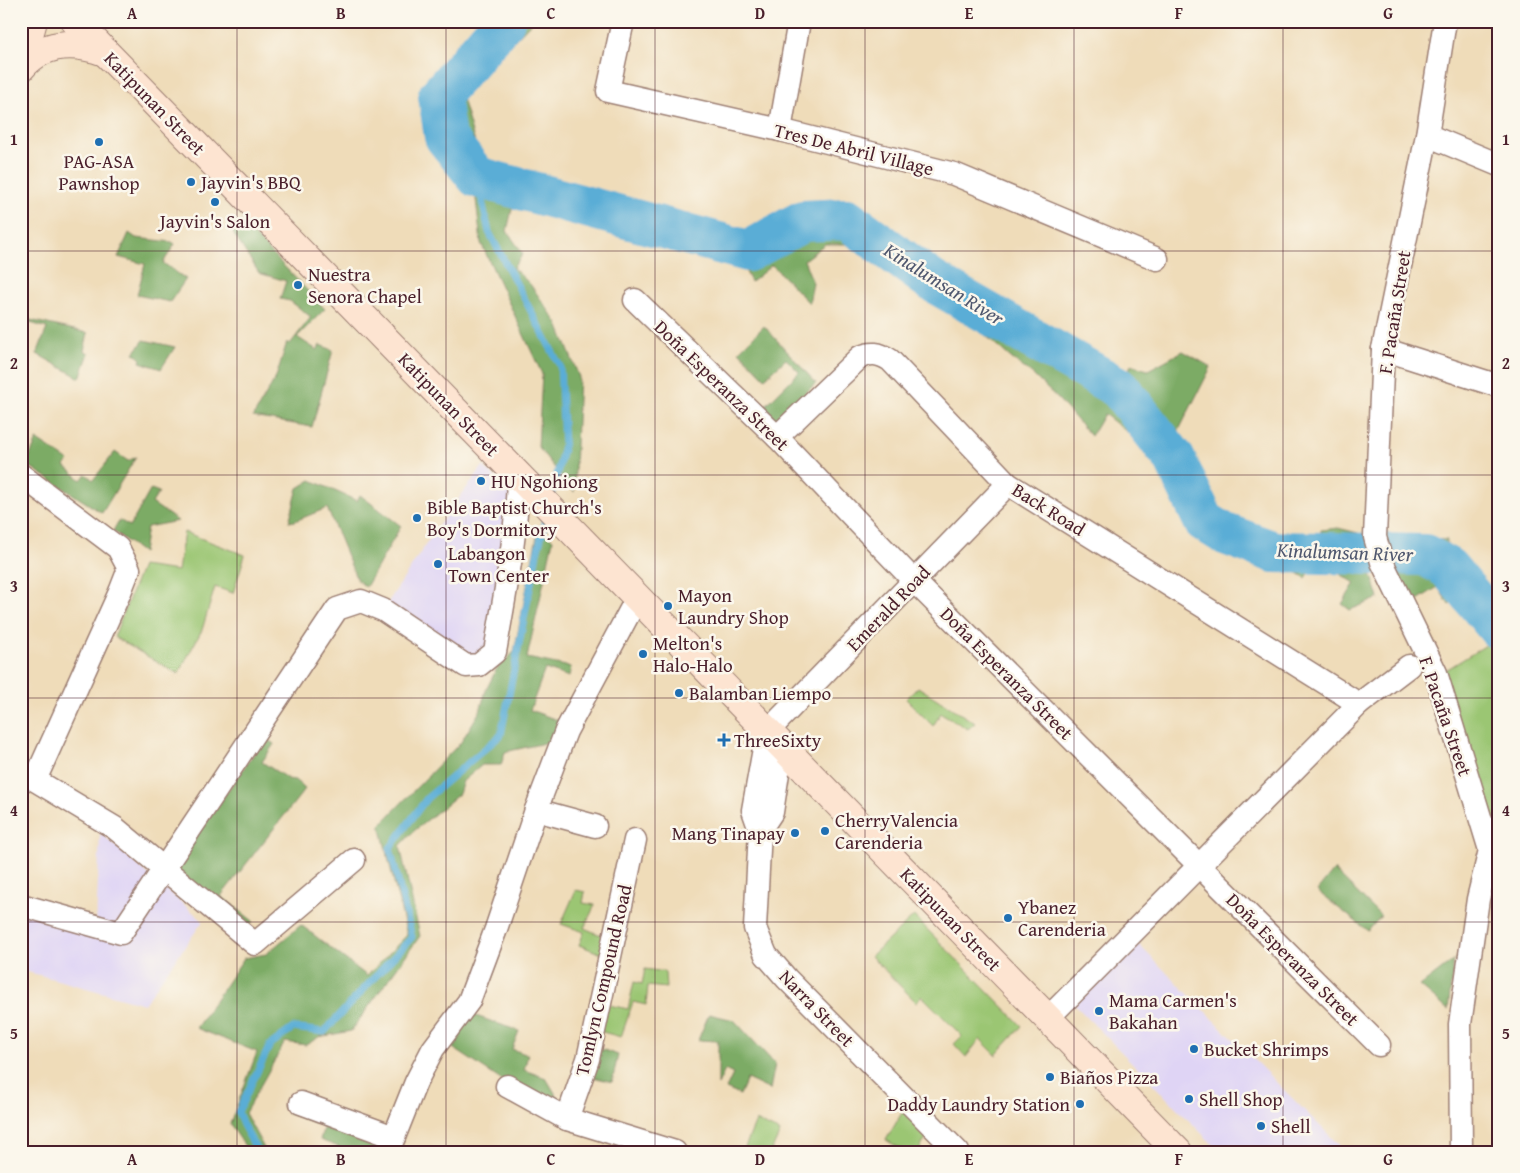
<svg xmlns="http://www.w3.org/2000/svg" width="1520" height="1173" viewBox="0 0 1520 1173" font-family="'Gentium Book Plus',serif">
<rect width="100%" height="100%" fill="#fbf7ec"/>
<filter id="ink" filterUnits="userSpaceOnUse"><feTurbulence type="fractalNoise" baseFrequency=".02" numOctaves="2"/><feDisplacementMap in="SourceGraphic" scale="10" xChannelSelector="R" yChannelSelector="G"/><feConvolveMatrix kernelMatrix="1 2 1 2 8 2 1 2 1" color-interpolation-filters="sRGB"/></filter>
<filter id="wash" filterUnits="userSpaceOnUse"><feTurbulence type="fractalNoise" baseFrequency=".0096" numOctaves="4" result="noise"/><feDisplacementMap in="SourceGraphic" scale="20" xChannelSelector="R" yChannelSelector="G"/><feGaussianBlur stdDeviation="1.12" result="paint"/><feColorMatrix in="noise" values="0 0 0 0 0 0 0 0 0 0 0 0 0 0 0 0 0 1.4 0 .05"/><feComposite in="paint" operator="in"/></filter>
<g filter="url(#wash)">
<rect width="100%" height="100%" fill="#efdcb9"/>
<!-- built -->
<g fill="#dfd4f5">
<path d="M483,466L518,499L495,652L479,665L383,610L436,529Z"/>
<path d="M100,833L203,921L144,1004L21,970V901L96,925Z"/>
<path d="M1135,941L1346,1152H1220L1074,1004Z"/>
</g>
<!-- green -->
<g fill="#9bc673" stroke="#72724f">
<path d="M184,532L245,555L233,593L215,587L202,630L178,674L114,637L142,566L178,571Z"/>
<path d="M1499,637V837L1441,673Z"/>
<path d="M918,687L921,689L975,723L968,729L941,713L933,726L906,699Z"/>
<path d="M576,890L585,892L583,903L595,905L584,928L603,936L613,912L602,954L579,945L584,932L561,924Z"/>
<path d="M914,916L1022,1026L996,1055L980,1039L966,1057L954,1044L962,1036L922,996L916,1002L871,956Z"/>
<path d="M645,969L665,972L666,988L648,986L646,1005L633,1002L621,1037L599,1031L604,1004L628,1009L634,982L642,984Z"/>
<path d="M903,1111L928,1135L918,1152H906L886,1140Z"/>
<path d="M756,1121L780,1132L771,1152H743Z"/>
</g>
<!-- forest -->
<g fill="#7cab65" stroke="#636548">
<path d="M479,21H533L461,95L481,163L519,174L518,182L729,243L778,216L813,204L874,222L892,240L930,271L983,305L1125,378L1131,365L1148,370L1183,351L1211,367L1171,446C1181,467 1191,489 1204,507C1217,526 1260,544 1282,544C1295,545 1308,543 1321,542V530L1338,528L1358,533L1379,598L1350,610L1342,604L1355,583L1317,560L1306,578L1286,566L1259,564L1203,530L1164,480L1161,468L1140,442L1104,414L1091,436L1059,400L1033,375L1011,358L958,311L871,244H825L804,260L813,283L809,303L772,265L751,282L735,250L581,208L531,203L517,187L507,231L523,254L513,268L530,284L558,324L579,377L574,492L538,447L542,374L481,243L474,182L441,141L435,99L423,89Z"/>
<path d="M241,221L325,309L297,337L317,350L320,345L333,350L312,427L253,417L276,377L287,342L290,344L311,317L290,301L280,299L286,281L259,273L231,230Z"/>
<path d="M129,233L136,238L172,242L175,244L163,263L186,279L170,302L137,295L145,264L118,257Z"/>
<path d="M21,318L88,333L84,351L89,353L80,378L37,354L47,328L21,320Z"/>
<path d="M764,326L816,383L774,423L761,410L799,372L786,359L765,378L739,351Z"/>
<path d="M144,340L175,347L161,369L140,362L141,359L134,353Z"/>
<path d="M37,440L69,461L65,466L81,480L86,474L93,480L115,452L128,461L136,457L102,513L26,464Z"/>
<path d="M311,480L357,501L360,495L401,526L366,587L357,580L327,508L295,521L289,522L298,488Z"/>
<path d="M151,489L159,492L152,503L178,521L147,527L143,553L113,531L119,520L130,526Z"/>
<path d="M539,526L553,540L527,658L571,667L569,677L545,669L530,710L560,721L549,742L505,752L501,765H482L463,781L459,794L414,831L400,846L420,936L351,1031L319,1037L306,1045L285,1042L245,1113L266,1152H249L230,1124L257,1052L196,1028L244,958L266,954L301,925L367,976L407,935L380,825L461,742L480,711L486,690L497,668L514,652Z"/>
<path d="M1388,537L1447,540L1446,554L1474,588L1449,605L1438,587L1413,603L1387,560Z"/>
<path d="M265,738L274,744L262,762L288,779L295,780L305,789L221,896L253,921L247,928L173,868Z"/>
<path d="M1334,870L1381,916L1368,931L1317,891Z"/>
<path d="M1454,960L1448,1010L1420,986Z"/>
<path d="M469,1011L476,1016L519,1031L512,1049L528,1055L524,1070L546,1078L568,1115L504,1082L444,1042Z"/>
<path d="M709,1014L734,1020L775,1064L770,1090L747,1079L740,1095L726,1089L733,1074L725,1070L718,1085V1041L698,1040Z"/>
<path d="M601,1049L618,1055L612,1082L593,1077Z"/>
<path d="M292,1105L385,1139L379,1152H352L320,1140L324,1126L288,1113Z"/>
</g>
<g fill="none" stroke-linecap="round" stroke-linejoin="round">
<!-- stream -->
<g stroke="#5aadd6" stroke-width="7">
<path d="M477,177L489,232L560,366L564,445L551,499"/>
<path d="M258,1152L243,1125L238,1112L270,1045L293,1028L324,1032L412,937L390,848L427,798L501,735L537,553L547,515"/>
</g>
<!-- river -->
<path stroke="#5aadd6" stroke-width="42" d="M504,21L439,96L445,137L477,177L748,251L803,221L847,219L932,281L1119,388L1174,458L1204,521L1225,534L1274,552L1425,555L1448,568L1499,629"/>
</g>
</g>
<g filter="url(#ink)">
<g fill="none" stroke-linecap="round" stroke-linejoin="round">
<!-- street casing -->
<g stroke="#9c7e72" stroke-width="25">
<g id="street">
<path d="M623,21L608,91L780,130L954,174L1157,259"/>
<path d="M1445,21L1427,135L1383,349L1375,537L1382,562L1436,673L1490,850L1478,899L1460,1024L1461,1152"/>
<path d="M780,130L799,21"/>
<path d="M1427,135L1499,165"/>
<path d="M635,300L777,437L915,582L1379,1045"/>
<path d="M1383,349L1499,386"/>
<path d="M777,437L860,357C871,352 879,353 890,360L1008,484L1359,704"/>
<path d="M21,475L118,548L129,569L120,592L35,780L115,828L255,944L354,860"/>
<path d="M536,810L595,826"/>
<path d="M760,830L772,812L782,747"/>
<path d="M21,905L121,933L337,609L361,601L383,610L466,666L479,665L495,652C505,593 517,535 518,476"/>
<path d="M1048,1018L1359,704L1409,666"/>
<path d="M507,1086L567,1119L675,1152"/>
<path d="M301,1103L394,1137"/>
<path d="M567,1119L588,1059L635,840"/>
<path d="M388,1152L416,1082L433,1049L469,1001L496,929L536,810L566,731L637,598"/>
<path d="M958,1152L787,979L766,955L755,928L760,830L753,810L767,732L1008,484"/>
</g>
</g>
<!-- secondary casing -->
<g stroke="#9c7e72" stroke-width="30">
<g id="secondary">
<path d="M75,21L1178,1152"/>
<path d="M21,64L33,21"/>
<path d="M21,68C43,41 74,41 105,52"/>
</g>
</g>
<!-- street -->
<use href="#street" stroke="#fff" stroke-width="22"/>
<!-- secondary -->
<use href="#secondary" stroke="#fde4d1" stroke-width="28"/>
</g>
</g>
<!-- grid -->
<path fill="none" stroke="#4a1f2b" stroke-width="1" stroke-opacity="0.55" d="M237,21V1152M446,21V1152M655,21V1152M865,21V1152M1074,21V1152M1283,21V1152M21,251H1499M21,475H1499M21,698H1499M21,922H1499"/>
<!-- markers -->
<g fill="#1f6fb2" stroke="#fbf7ec" stroke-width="2">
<circle cx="99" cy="142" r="5"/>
<circle cx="191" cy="182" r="5"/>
<circle cx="215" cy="202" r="5"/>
<circle cx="298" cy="285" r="5"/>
<circle cx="481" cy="481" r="5"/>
<circle cx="417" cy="518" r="5"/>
<circle cx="438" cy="564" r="5"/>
<circle cx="668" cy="606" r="5"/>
<circle cx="643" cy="654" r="5"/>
<circle cx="679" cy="693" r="5"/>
<path d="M721.5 732.5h5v5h5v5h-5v5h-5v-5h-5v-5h5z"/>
<circle cx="825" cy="831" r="5"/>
<circle cx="795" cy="833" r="5"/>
<circle cx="1008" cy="918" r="5"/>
<circle cx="1099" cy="1011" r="5"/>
<circle cx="1194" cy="1049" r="5"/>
<circle cx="1050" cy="1077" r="5"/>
<circle cx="1189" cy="1099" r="5"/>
<circle cx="1080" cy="1104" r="5"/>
<circle cx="1261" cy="1126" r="5"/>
</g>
<g text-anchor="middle" stroke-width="5" stroke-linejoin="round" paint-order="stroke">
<!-- street labels -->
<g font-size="19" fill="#4a1f2b" stroke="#fbf7ec">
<text transform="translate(155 103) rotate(46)" y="7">Katipunan Street</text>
<text transform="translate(854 149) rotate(14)" y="7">Tres De Abril Village</text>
<text transform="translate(1394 312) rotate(-81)" y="7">F. Pacaña Street</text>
<text transform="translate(722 385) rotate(44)" y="7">Doña Esperanza Street</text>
<text transform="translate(449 404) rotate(46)" y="7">Katipunan Street</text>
<text transform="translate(1049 509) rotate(32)" y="7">Back Road</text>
<text transform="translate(888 608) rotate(-46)" y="7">Emerald Road</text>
<text transform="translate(1007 673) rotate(45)" y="7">Doña Esperanza Street</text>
<text transform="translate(1446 716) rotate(71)" y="7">F. Pacaña Street</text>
<text transform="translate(951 919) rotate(46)" y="7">Katipunan Street</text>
<text transform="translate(1293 959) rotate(45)" y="7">Doña Esperanza Street</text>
<text transform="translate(603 980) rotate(-77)" y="7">Tomlyn Compound Road</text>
<text transform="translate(817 1008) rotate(46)" y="7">Narra Street</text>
</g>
<!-- poi labels -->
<g font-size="19" fill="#4a1f2b" stroke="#fbf7ec" text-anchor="start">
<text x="99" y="168" text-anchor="middle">PAG-ASA<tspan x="99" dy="22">Pawnshop</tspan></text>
<text x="201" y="189">Jayvin's BBQ</text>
<text x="215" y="228" text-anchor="middle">Jayvin's Salon</text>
<text x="308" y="281">Nuestra<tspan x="308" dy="22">Senora Chapel</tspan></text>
<text x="491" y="488">HU Ngohiong</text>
<text x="427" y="514">Bible Baptist Church's<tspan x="427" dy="22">Boy's Dormitory</tspan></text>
<text x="448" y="560">Labangon<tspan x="448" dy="22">Town Center</tspan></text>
<text x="678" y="602">Mayon<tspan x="678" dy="22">Laundry Shop</tspan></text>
<text x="653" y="650">Melton's<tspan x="653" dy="22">Halo-Halo</tspan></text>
<text x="689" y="700">Balamban Liempo</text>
<text x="734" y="747">ThreeSixty</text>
<text x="835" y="827">CherryValencia<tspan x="835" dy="22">Carenderia</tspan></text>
<text x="785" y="840" text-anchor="end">Mang Tinapay</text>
<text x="1018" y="914">Ybanez<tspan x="1018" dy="22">Carenderia</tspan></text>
<text x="1109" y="1007">Mama Carmen's<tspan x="1109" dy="22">Bakahan</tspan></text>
<text x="1204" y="1056">Bucket Shrimps</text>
<text x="1060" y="1084">Biaños Pizza</text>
<text x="1199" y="1106">Shell Shop</text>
<text x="1070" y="1111" text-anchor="end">Daddy Laundry Station</text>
<text x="1271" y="1133">Shell</text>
</g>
<!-- water labels -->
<g font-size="20" font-style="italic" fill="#50586f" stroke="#fbf7ec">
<text transform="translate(944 284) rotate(32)" y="7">Kinalumsan River</text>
<text transform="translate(1345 552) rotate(2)" y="7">Kinalumsan River</text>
</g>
</g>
<!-- margin -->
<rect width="1520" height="1173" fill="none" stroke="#fbf7ec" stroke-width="55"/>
<rect x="28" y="28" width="1464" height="1118" fill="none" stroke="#4a1f2b" stroke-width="2"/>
<g font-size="16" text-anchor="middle" font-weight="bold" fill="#4a1f2b">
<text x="132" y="19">A</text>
<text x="341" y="19">B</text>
<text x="551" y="19">C</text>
<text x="760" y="19">D</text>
<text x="969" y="19">E</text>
<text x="1179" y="19">F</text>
<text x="1388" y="19">G</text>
<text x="14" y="145">1</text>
<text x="1506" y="145">1</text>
<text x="14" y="369">2</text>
<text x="1506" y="369">2</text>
<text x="14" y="592">3</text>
<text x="1506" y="592">3</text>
<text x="14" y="816">4</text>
<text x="1506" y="816">4</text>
<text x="14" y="1039">5</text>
<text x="1506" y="1039">5</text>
<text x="132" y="1165">A</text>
<text x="341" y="1165">B</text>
<text x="551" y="1165">C</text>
<text x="760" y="1165">D</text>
<text x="969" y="1165">E</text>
<text x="1179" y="1165">F</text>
<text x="1388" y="1165">G</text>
</g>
</svg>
